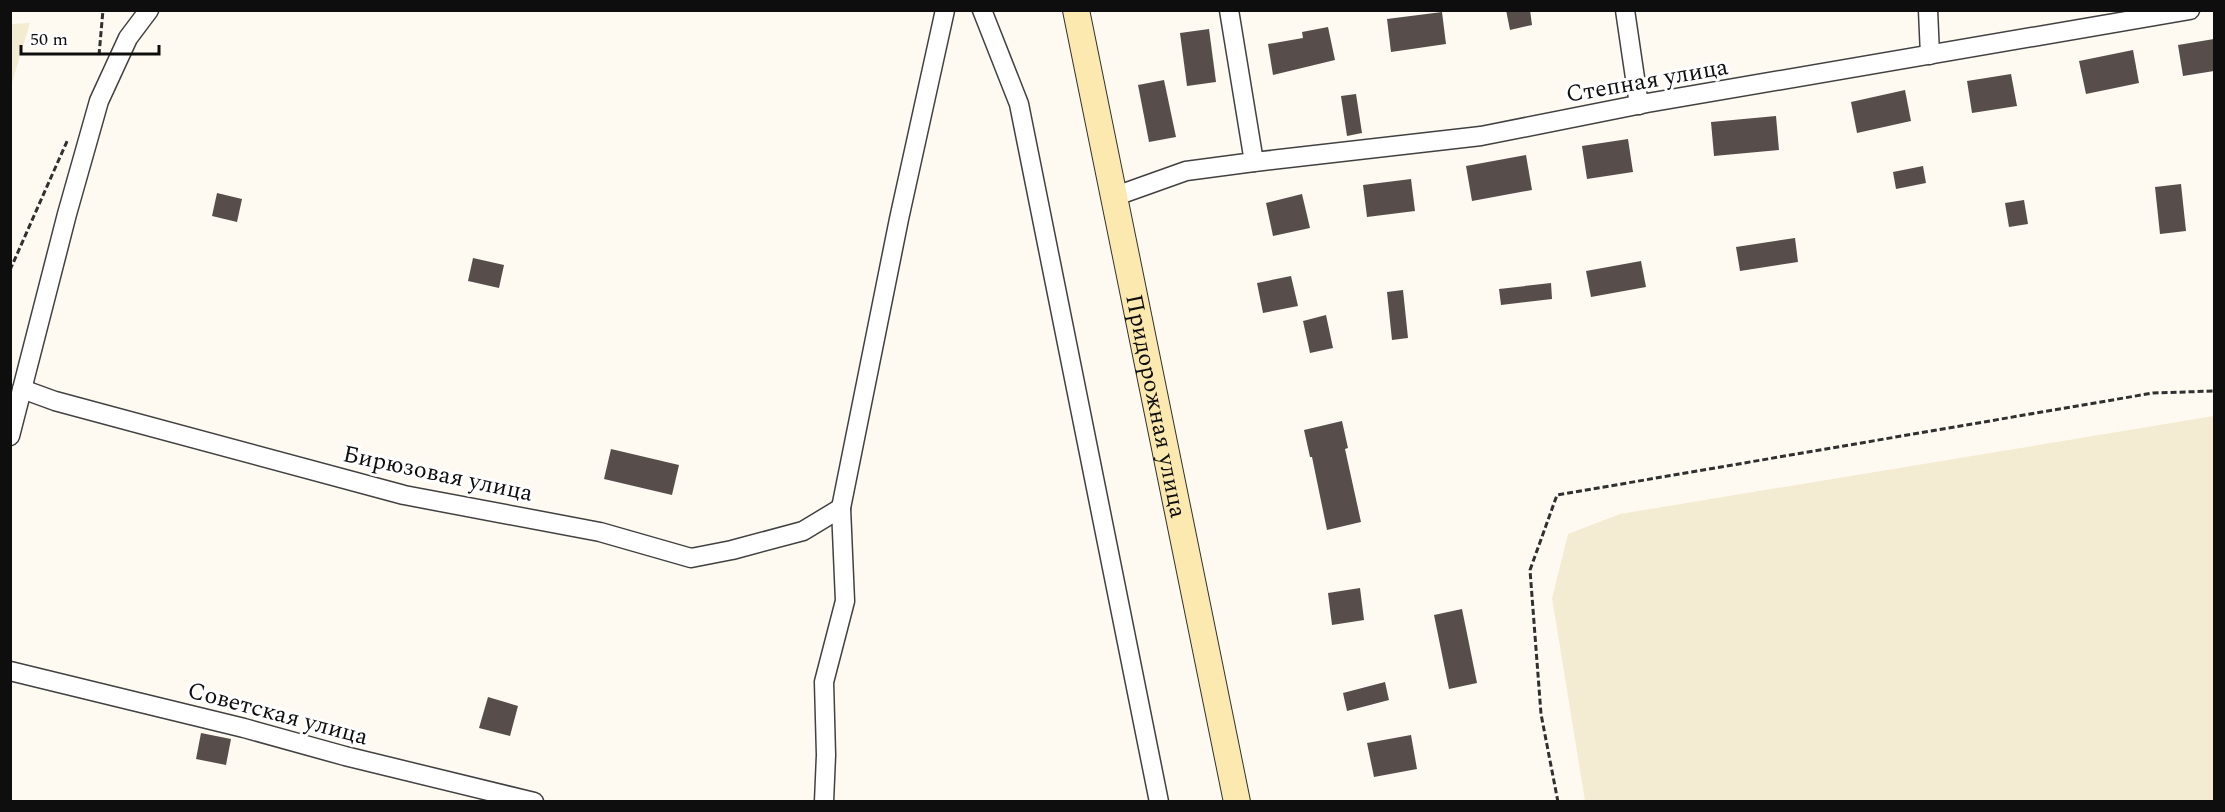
<svg xmlns="http://www.w3.org/2000/svg" width="2225" height="812" viewBox="0 0 2225 812" font-family="Spectral,serif">
<rect width="100%" height="100%" fill="#fefaf1"/>
<!-- farmland -->
<g fill="#f3ecd2">
<path d="M30,23L11,86V24Z"/>
<path d="M2214,416V801H1585L1552,598L1568,534L1620,514Z"/>
</g>
<!-- building -->
<g fill="#574e4b">
<path d="M1506,10H1530L1532,25L1510,30Z"/>
<path d="M1442,12L1446,44L1391,52L1387,19Z"/>
<path d="M1328,27L1335,60L1273,75L1268,44L1303,38L1302,32Z"/>
<path d="M1209,29L1216,82L1187,86L1180,33Z"/>
<path d="M2214,39V71L2183,76L2178,45Z"/>
<path d="M2133,50L2139,83L2086,94L2079,61Z"/>
<path d="M2011,74L2017,106L1972,113L1967,81Z"/>
<path d="M1164,80L1176,137L1149,142L1138,85Z"/>
<path d="M1905,90L1911,121L1857,133L1851,102Z"/>
<path d="M1356,94L1362,133L1347,136L1341,96Z"/>
<path d="M1776,116L1779,150L1714,156L1711,122Z"/>
<path d="M1628,139L1633,172L1587,179L1582,146Z"/>
<path d="M1526,155L1532,190L1472,201L1466,166Z"/>
<path d="M1923,166L1926,183L1896,189L1893,172Z"/>
<path d="M1411,179L1415,211L1367,217L1363,185Z"/>
<path d="M2181,184L2186,231L2160,234L2155,187Z"/>
<path d="M217,193L242,199L237,222L212,216Z"/>
<path d="M1302,194L1310,228L1273,236L1266,203Z"/>
<path d="M2024,200L2028,224L2009,227L2005,203Z"/>
<path d="M1795,238L1798,262L1740,271L1736,247Z"/>
<path d="M473,258L504,265L499,288L468,281Z"/>
<path d="M1641,261L1646,287L1591,297L1586,271Z"/>
<path d="M1291,276L1298,306L1263,313L1257,283Z"/>
<path d="M1551,283L1552,299L1501,305L1499,289Z"/>
<path d="M1403,290L1408,338L1392,340L1387,292Z"/>
<path d="M1326,315L1333,348L1310,353L1303,321Z"/>
<path d="M1342,421L1348,448L1345,449L1361,522L1327,530L1312,457H1310L1304,430Z"/>
<path d="M611,449L679,465L672,495L604,479Z"/>
<path d="M1360,588L1364,620L1332,625L1328,593Z"/>
<path d="M1462,609L1477,683L1449,689L1434,615Z"/>
<path d="M1385,682L1389,700L1347,711L1343,693Z"/>
<path d="M488,697L518,706L510,736L479,728Z"/>
<path d="M201,733L231,739L226,765L196,759Z"/>
<path d="M1411,735L1417,769L1374,777L1367,743Z"/>
</g>
<g fill="none" stroke-linecap="round" stroke-linejoin="round">
<!-- street casing -->
<g stroke="#414141" stroke-width="21">
<g id="street">
<path d="M982,10L1019,104L1159,802"/>
<path d="M1229,10L1254,162"/>
<path d="M1625,10L1639,105"/>
<path d="M1928,10L1930,55"/>
<path d="M1113,197L1186,171L1254,162L1481,136L1647,103L2190,10"/>
<path d="M22,389L55,401L404,495L600,532L691,558L732,550L803,531L841,508"/>
<path d="M10,436L67,214L99,101L128,38L149,10"/>
<path d="M10,671L244,728L345,756L534,802"/>
<path d="M824,802L826,755L824,682L845,601L841,508L899,219L945,10"/>
</g>
</g>
<!-- secondary casing -->
<g stroke="#303030" stroke-width="28">
<g id="secondary">
<path id="s1" d="M1076,10L1237,802"/>
</g>
</g>
<!-- path -->
<g stroke="#303030" stroke-width="3" stroke-dasharray="6 3" stroke-linecap="butt">
<path d="M99,55L103,10"/>
<path d="M10,270L68,139"/>
<path d="M1558,802L1541,714L1530,570L1557,495L2153,393L2214,391"/>
</g>
<!-- street -->
<use href="#street" stroke="#fff" stroke-width="18"/>
<!-- secondary -->
<use href="#secondary" stroke="#fbe9af" stroke-width="26"/>
</g>
<g text-anchor="middle" stroke-width="6" stroke-linejoin="round" paint-order="stroke">
<!-- street labels -->
<g font-size="24" fill="#0e0e0e" stroke="#fff">
<text transform="translate(1647 80) rotate(-10)" y="8">Степная улица</text>
<text dy="8" stroke="none"><textPath href="#s1" startOffset="404">Придорожная улица</textPath></text>
<text transform="translate(438 473) rotate(12)" y="8">Бирюзовая улица</text>
<text transform="translate(278 713) rotate(15)" y="8">Советская улица</text>
</g>
</g>
<!-- border -->
<rect width="2225" height="812" fill="none" stroke="#0e0e0e" stroke-width="24"/>
<!-- scale -->
<path d="M21 45v9h138v-9" fill="none" stroke="#0e0e0e" stroke-width="3"/>
<text x="30" y="45" font-size="18" fill="#0e0e0e" stroke="#ffffff" stroke-width="4.5" paint-order="stroke">50 m</text>
</svg>
